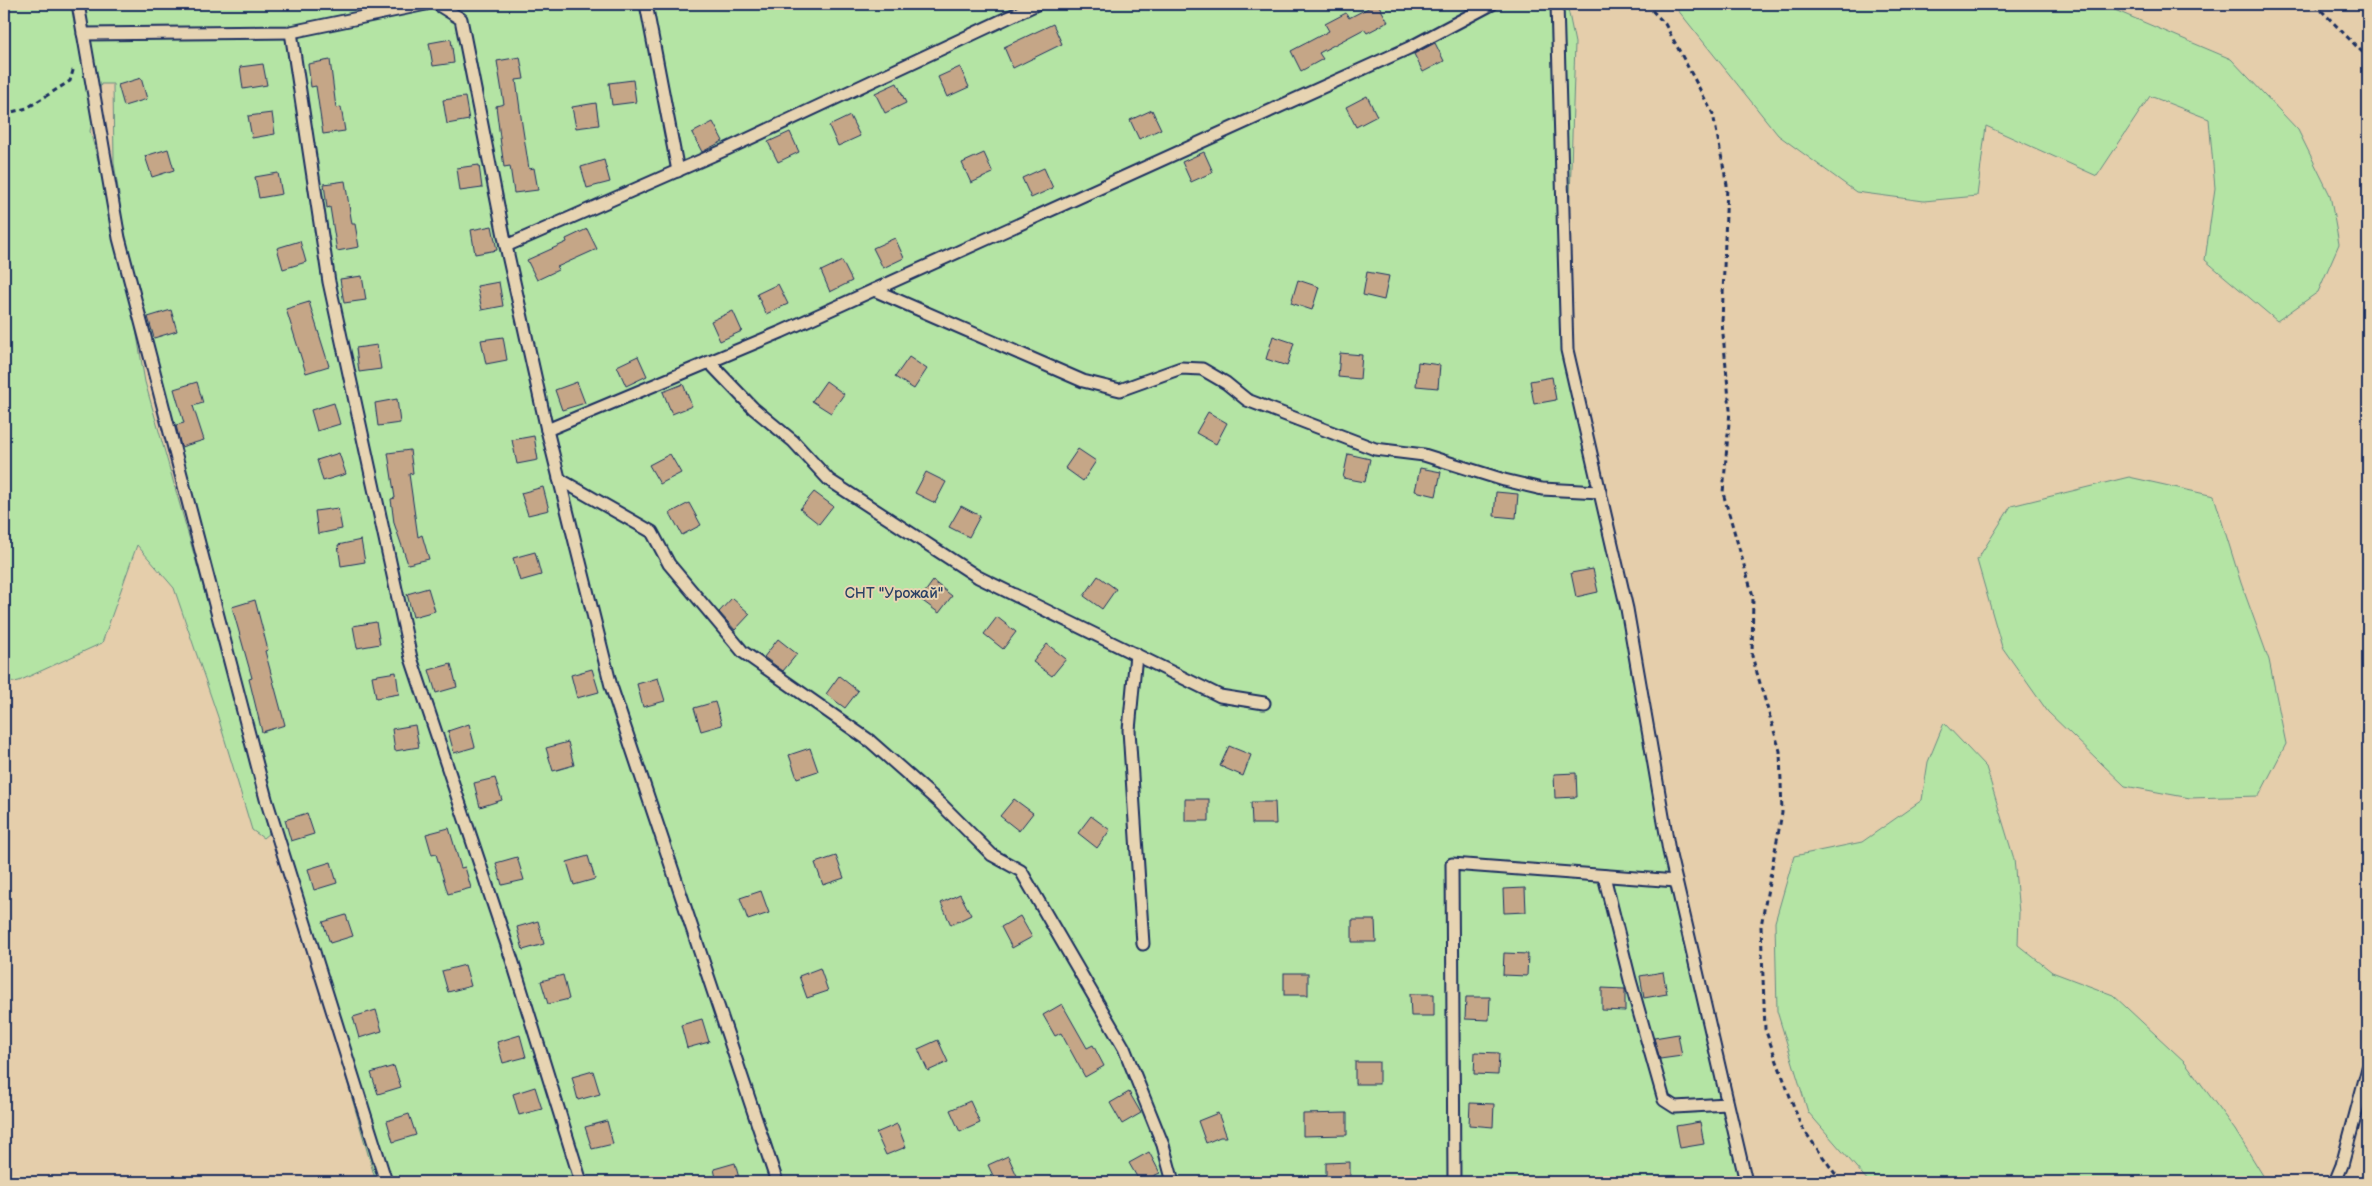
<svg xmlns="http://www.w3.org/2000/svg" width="2372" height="1186" viewBox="0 0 2372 1186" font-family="'Balsamiq Sans',sans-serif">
<rect width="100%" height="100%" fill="#e5ceab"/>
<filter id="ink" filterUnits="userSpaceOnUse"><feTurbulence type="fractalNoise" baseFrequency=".02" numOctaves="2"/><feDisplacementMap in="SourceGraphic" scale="10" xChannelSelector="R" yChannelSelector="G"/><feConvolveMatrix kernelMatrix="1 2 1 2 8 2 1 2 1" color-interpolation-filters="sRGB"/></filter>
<g filter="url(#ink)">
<!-- green -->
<g fill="#b4e4a4" stroke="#688a81" fill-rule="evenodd">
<path d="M4,4H1567L1575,43L1566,322L1651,745L1748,1182H376L266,798L126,271L145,382L230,681L269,833L263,838L252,830L218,717L174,588L137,545L102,643L19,681L4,684ZM101,84H113L114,163L120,201L103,178L90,131Z"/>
<path d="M1673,4H2105L2110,8L2231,59L2298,130L2330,195L2339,244L2318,292L2277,321L2205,260L2215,188L2209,119L2150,96L2097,176L1986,126L1977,196L1924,201L1856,192L1778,135Z"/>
<path d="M2129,477L2214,496L2241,583L2269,660L2286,744L2259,796L2190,798L2125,786L2048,712L2002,647L1977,560L2011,506Z"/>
<path d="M1944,723L1986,767L2014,859L2019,913L2018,945L2052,972L2113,995L2185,1062L2235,1130L2267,1182H1869L1808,1112L1777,1011L1775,922L1794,856L1862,842L1922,800L1928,762Z"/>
</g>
<!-- building -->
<g fill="#c5a687" stroke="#1b2f5e">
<path d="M1376,4H1378L1388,22L1367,33L1364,29L1319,53L1323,59L1301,71L1291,51L1329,31L1325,24L1346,13L1349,18Z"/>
<path d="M1053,24L1062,44L1013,68L1004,47Z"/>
<path d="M451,39L454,63L433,66L429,43Z"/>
<path d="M1435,43L1444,61L1423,72L1414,54Z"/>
<path d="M520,57L524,79L516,80L522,124L529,169L534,168L538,190L514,193L510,166L504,167L501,145L496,106L504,104L497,61Z"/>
<path d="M330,60L336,108L341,107L345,131L323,134L316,86L311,87L308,64Z"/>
<path d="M263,64L267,85L243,89L240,67Z"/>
<path d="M960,67L969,87L947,97L938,77Z"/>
<path d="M141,78L147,99L124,106L118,85Z"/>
<path d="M633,80L636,102L612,105L609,83Z"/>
<path d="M897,83L906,103L885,113L875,93Z"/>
<path d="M1367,96L1377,116L1356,127L1346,107Z"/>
<path d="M465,97L469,120L447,124L443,100Z"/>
<path d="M596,103L599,125L576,128L572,107Z"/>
<path d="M1152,110L1161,129L1139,139L1130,120Z"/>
<path d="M272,113L275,134L252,138L248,116Z"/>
<path d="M850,116L860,136L838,146L829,126Z"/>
<path d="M713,122L723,141L702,152L692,133Z"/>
<path d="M790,132L799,152L778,162L768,142Z"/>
<path d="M168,149L174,170L152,177L145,156Z"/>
<path d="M1204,152L1213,172L1191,182L1182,162Z"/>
<path d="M984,153L993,173L971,183L962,163Z"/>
<path d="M604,160L610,182L587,188L581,167Z"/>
<path d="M479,165L482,188L460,191L457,168Z"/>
<path d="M1044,168L1053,188L1031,198L1022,178Z"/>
<path d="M278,173L282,194L259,198L255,177Z"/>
<path d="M345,181L352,224H355L359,247L337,251L330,207L327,208L324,184Z"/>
<path d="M492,226L497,250L475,254L471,230Z"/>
<path d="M587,229L597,249L557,267L558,270L537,280L527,260L567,242L566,239Z"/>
<path d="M895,238L904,258L883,268L873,248Z"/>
<path d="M300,241L306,262L283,269L277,248Z"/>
<path d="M842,261L852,281L830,292L821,271Z"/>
<path d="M1367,272L1389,276L1384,300L1363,295Z"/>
<path d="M362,276L366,300L344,303L340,279Z"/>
<path d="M1298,280L1319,287L1312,310L1291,303Z"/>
<path d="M499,282L503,306L482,310L477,286Z"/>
<path d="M778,284L788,304L766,314L757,294Z"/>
<path d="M309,302L329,366L306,373L286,309Z"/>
<path d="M171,310L177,331L154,338L148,317Z"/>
<path d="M733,311L742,331L720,341L711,321Z"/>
<path d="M1273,336L1294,343L1287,366L1266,359Z"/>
<path d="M503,337L507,360L486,364L481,340Z"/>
<path d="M377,345L381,369L359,372L356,348Z"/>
<path d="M1340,353L1362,355L1360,379L1338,377Z"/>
<path d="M638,356L647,376L626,386L617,366Z"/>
<path d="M909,357L927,369L914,389L895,377Z"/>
<path d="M1418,362L1440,365L1438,388L1416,386Z"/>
<path d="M1552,377L1556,400L1534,404L1530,381Z"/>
<path d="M826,381L844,394L831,413L812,401Z"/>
<path d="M197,382L203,403L193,406L204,440L181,447L176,425L184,423L174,389Z"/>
<path d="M577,382L585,403L562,410L555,390Z"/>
<path d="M683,384L692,406L672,414L663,392Z"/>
<path d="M397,399L400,423L378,426L375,403Z"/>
<path d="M334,403L340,424L317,431L311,410Z"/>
<path d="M1208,412L1227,423L1216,444L1196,433Z"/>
<path d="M534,436L538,460L517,464L512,440Z"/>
<path d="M1078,449L1096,461L1083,481L1065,468Z"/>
<path d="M410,450L413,473L409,474L418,537L422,535L429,559L408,564L394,523L391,499L395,498L388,453Z"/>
<path d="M339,453L346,474L323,481L317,460Z"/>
<path d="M670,454L681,473L660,484L649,465Z"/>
<path d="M1348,454L1370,459L1365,482L1343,478Z"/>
<path d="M1420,468L1441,472L1436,496L1415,491Z"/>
<path d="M926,472L946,482L935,503L915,493Z"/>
<path d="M543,487L549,510L528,515L521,493Z"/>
<path d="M814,492L833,506L819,524L800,509Z"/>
<path d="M1496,492L1518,494L1516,518L1494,516Z"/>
<path d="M689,503L701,525L682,535L670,513Z"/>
<path d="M961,506L980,516L969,537L949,527Z"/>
<path d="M338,508L342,529L318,534L315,511Z"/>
<path d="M361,540L365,562L341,566L338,545Z"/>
<path d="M535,552L541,575L520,581L513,558Z"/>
<path d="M1593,569L1598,592L1576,597L1571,573Z"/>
<path d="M1098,576L1116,589L1102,609L1084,596Z"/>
<path d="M933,581L952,596L939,613L920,599Z"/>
<path d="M428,588L435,611L413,617L407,594Z"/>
<path d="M732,598L750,614L735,630L719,612Z"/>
<path d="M255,600L268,650L265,651L285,725L262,732L249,679L252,678L232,607Z"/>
<path d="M997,617L1016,632L1003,649L984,634Z"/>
<path d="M376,622L380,644L357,648L353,626Z"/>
<path d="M778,639L797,654L783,671L764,657Z"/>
<path d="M1047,644L1066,659L1052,676L1033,662Z"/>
<path d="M451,664L457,687L436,693L429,670Z"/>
<path d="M592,669L599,692L577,698L571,675Z"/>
<path d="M396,672L399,694L376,698L372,676Z"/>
<path d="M839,676L858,691L845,708L826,694Z"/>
<path d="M658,678L665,701L643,707L637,684Z"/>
<path d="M715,702L722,725L701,731L694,708Z"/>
<path d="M469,724L475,747L454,753L448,731Z"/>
<path d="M415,725L419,747L395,751L392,729Z"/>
<path d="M568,742L574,765L553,771L546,748Z"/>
<path d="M1229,746L1251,755L1243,776L1220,766Z"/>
<path d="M810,748L818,771L797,778L789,755Z"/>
<path d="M1576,773L1577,797L1555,798L1554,774Z"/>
<path d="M495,778L502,800L480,807L474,783Z"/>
<path d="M1014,799L1033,813L1019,831L1000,816Z"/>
<rect x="1185" y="799" width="24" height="22"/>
<path d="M1251,802H1275L1276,824H1252Z"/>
<path d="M307,813L314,834L291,841L285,820Z"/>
<path d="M1091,816L1110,830L1097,848L1078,833Z"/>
<path d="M449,828L461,868L465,867L471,888L448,894L436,854L432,855L426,834Z"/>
<path d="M588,856L595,879L574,885L567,862Z"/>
<path d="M836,856L844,878L823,885L815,863Z"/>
<path d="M517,857L524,880L502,885L496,863Z"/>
<path d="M331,862L337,883L314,890L308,869Z"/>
<path d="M1525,888L1526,912L1504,913L1503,889Z"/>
<path d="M761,891L769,913L748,920L740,898Z"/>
<path d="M960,894L971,915L951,925L941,903Z"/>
<path d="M346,915L353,936L330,943L323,922Z"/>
<path d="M1020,916L1032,937L1012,948L1001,927Z"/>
<path d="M1352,920H1375L1376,942H1352Z"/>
<path d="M538,921L544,944L523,950L517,927Z"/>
<path d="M1504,953L1528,954L1527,976L1503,975Z"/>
<path d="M465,965L471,986L448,992L442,971Z"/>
<path d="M820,968L828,991L807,998L799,976Z"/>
<path d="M1663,972L1667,994L1644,998L1640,976Z"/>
<rect x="1284" y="973" width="24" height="22"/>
<path d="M563,975L569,999L548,1004L541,981Z"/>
<path d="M1602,988L1625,989V1011L1602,1010Z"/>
<path d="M1410,994H1434V1016H1411Z"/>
<path d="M1466,997H1490L1489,1020L1465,1019Z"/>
<path d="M1062,1004L1087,1048L1093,1045L1104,1066L1085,1077L1061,1033L1055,1036L1043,1015Z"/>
<path d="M376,1010L382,1031L359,1038L353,1017Z"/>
<path d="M702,1019L709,1042L687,1048L681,1025Z"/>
<path d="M1678,1034L1682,1056L1660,1059L1654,1038Z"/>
<path d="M520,1035L526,1057L503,1063L497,1042Z"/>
<path d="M938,1040L948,1062L928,1071L918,1049Z"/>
<path d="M1475,1052L1499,1053L1498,1075L1474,1074Z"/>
<rect x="1355" y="1062" width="24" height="22"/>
<path d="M394,1066L401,1087L378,1094L371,1073Z"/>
<path d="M593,1071L600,1094L578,1100L572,1077Z"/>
<path d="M535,1087L542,1109L519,1115L513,1094Z"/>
<path d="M1129,1092L1141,1113L1122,1124L1110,1103Z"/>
<path d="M970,1101L980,1123L960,1132L950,1110Z"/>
<path d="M1470,1103L1494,1104L1493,1127L1469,1125Z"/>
<path d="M1218,1113L1227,1137H1220L1206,1143L1198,1121Z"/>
<path d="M1347,1113V1135L1303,1136V1114Z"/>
<path d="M409,1114L416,1135L393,1142L387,1121Z"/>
<path d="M607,1121L613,1144L592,1149L585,1127Z"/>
<path d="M1700,1122L1704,1144L1680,1148L1676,1126Z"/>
<path d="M897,1124L906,1147L886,1155L876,1133Z"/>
<path d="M1149,1152L1160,1173L1140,1182L1129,1163Z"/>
<path d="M1008,1156L1018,1178L1008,1182H996L988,1165Z"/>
<path d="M1350,1162V1182H1326V1163Z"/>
<path d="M735,1163L740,1182H717L714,1169Z"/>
</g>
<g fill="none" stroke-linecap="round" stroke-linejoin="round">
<!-- lane casing -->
<g stroke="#1b2f5e" stroke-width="15">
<g id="lane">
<path d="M78,4L119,238L266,799L386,1182"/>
<path d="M437,4L461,19L506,246L547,430L781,332L1409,48L1492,4"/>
<path d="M646,4L678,171"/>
<path d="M1557,4L1567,350L1627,609L1669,851L1746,1182"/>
<path d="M291,32L329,282L411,658L513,963L581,1182"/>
<path d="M83,34L291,32L426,4"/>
<path d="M506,246L727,149L1037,4"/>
<path d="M874,290L1083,381L1120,390L1181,368L1202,369L1226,383L1247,400L1375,449L1424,455L1504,480L1542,489L1600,492"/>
<path d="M709,362L753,408L793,441L829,480L978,577L1220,696L1264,703"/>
<path d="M547,430L611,686L777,1182"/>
<path d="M559,479L652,532L669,564L743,652L870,741L940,803L992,855L1021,871L1124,1048L1163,1145L1173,1182"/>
<path d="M1136,654L1129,730L1143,944"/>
<path d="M1604,876L1630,980L1664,1100L1675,1107L1727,1104"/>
<path d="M1454,1182L1452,864L1676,881"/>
<path d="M2335,1182L2342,1165L2368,1068"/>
</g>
</g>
<!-- path -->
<g stroke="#1b2f5e" stroke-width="3" stroke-dasharray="5 4" stroke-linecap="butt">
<path d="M1646,4L1665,24L1713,114L1727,185L1722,323L1730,410L1723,493L1753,596L1752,656L1780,751L1782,813L1761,926L1765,1029L1801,1126L1841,1182"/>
<path d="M2315,4L2368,58"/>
<path d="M4,114L27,108L70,81L74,67"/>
</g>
<!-- lane -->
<use href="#lane" stroke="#e7d4b2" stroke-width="11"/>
</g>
</g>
<g text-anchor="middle" stroke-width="4" stroke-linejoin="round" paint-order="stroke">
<!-- park labels -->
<g font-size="15" fill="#2a4165" stroke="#e7d4b2">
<text x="894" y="598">СНТ "Урожай"</text>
</g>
</g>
<!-- margin -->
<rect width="2372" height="1186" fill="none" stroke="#e7d4b2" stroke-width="20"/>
<rect x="10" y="10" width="2352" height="1166" fill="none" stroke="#1b2f5e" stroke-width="2" filter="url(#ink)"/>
</svg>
